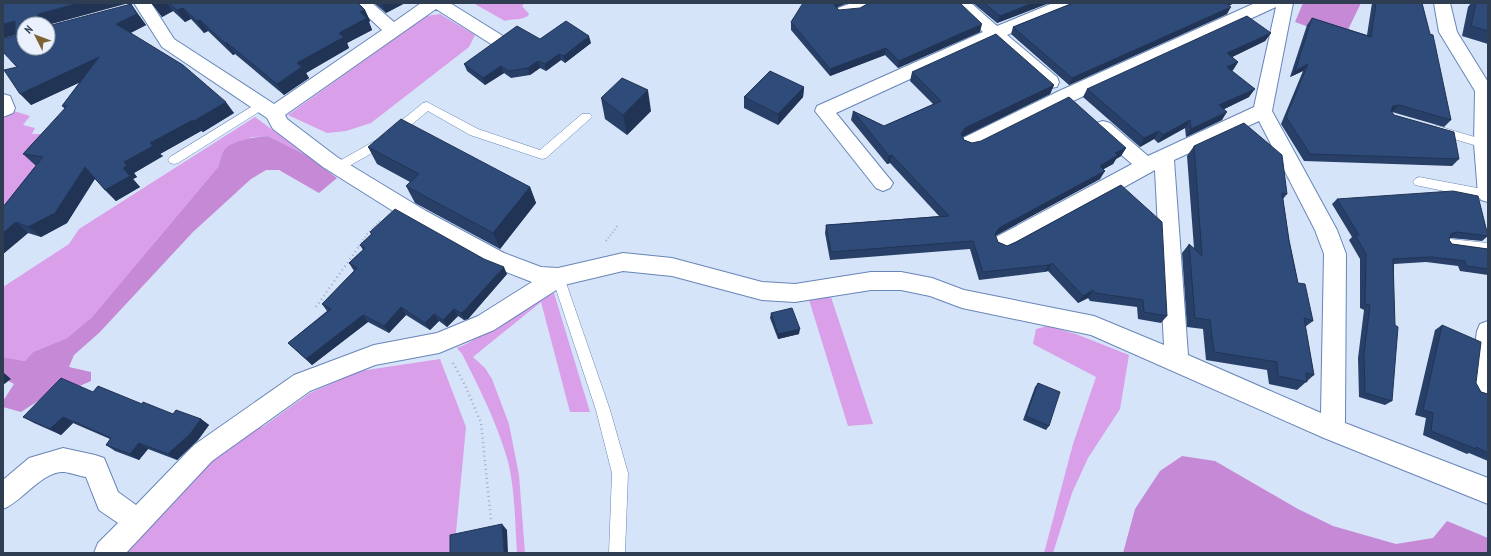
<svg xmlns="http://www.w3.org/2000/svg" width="1491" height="556" viewBox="0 0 1491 556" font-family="'PT Sans Narrow',sans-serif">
<rect width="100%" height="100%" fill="#d6e4fa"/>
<!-- green -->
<g fill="#da9fe9">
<path d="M473,3H525L522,6L529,14L528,16C520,21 513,18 505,21Z"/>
<path d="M440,14L475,35L469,47L371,123L346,131L327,133L288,115L426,16Z"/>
<path d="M11,110L30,116L23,125L35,128L32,134H67L3,215V117Z"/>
<path d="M255,117L308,156L268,136L252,137L234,143L224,150L218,167L92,317L67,338L33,352L25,361L3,357V287L69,244L79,229Z"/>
<path d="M554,293L590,412H570L541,302L473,357L485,368L492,379L509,424L519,475L525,553H517C515,524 515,486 507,458C496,421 479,387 462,354L457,348C491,334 518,303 554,293Z"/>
<path d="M831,297L873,424L848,426L809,300Z"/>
<path d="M1047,326L1076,334L1129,355L1120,409L1088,458L1072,493L1053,553H1044L1073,444L1096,377L1033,344L1036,329Z"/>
<path d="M440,359L466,427L454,553H126L184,485L235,439L264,426L310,393L360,371Z"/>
</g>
<!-- forest -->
<g fill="#c689d5">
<path d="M1303,3H1361L1342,42L1333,36L1295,22Z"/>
<path d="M268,136L308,156L337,178L319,193L279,170H266L251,179L193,232L99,333L74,355L69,367L91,372V381L73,389L46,396L21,412L3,407V401L14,384L3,378V357L25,361L33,352L67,338L92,317L218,167C220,162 221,156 223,152C229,140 256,137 268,136Z"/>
<path d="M1182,456L1215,461L1298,509L1333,526L1396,544L1433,538L1447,521L1488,538V553H1123L1135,509L1160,471Z"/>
</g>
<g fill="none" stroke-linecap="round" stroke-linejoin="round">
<!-- lane casing -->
<g stroke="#6685b7" stroke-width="1">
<g id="lane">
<path d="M261,101L265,102L267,105L265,108L178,163L174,164L170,163L168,160L170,157Z"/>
<path d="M427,102L478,129L540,150L582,114H590L592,117L546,158L542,159L470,135L428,111L388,144L342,170L338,171L334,170L332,167L334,164L380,138L423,103Z"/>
<path d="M1438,126L1488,141V147L1484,148L1434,133L1432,130L1434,127Z"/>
<path d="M1419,177L1488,190V200L1415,185L1413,182L1415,179Z"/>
<path d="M1450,239L1488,243V253L1446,248L1444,244L1446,240Z"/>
<path d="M558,272L563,273L564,277L610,410L628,473L625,553H609L612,473L596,410L552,277L553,273Z"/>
</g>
</g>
<!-- street casing -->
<g stroke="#6685b7" stroke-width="2">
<g id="street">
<path d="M134,3H151L174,39L274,104L382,30L353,3H372L394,22L421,3H450L503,36L506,40L503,44L497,46L491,44L436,9L285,115L287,119L337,157L426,211L504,253L541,267L558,268L623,253L672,258L762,282L795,284L871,272H901L932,278L964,290L1094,316L1164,345L1155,170L1012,249L1004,252L996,249L993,243L996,237L1132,164L1096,133L1093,128L1096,123L1103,121L1110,123L1148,156L1254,107L1276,7L1073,101L977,148L970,150L963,148L960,143L963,138L1059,91L1255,3H1293L1272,111L1337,230L1346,254L1345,423L1488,478V504L1324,438L1091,335L962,308L930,296L901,290H871L795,302L762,300L672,276L623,271L564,285L494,330L439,353L375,365L310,391L212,461L126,553H94L98,543L118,523L99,510L86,477C79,476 72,473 64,472C42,471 23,501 3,509V480L29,458L63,448L95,455L104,458L118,492L136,505L194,445L294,375L374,345L437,333L478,316L532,282L488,265L412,223L323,167L273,129L267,118L162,47ZM1259,121L1315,230L1324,254L1321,413L1188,355L1174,160Z"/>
<path d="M852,3H876C871,11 847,18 838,16L835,12L838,8Z"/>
<path d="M953,3H971L997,26L1053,3H1076L1074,7L1007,35L1057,77L1059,82L1057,87L1050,88L1043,87L993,41L836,113L893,183L890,188L883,191L876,188L815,111L817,106L983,32Z"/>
<path d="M1434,3H1450L1457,32L1488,82V202L1481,200L1478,194L1474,144L1475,91L1439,32Z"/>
<path d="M3,94L10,96L15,108L13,113L3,117Z"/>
<path d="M1488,321V395L1481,398L1473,395L1469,387L1477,331L1480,324Z"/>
</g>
</g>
<!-- path-far1 -->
<g stroke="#9fadc3" stroke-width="2" stroke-dasharray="1 2.5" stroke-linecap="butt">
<path d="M606,241L618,225"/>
<path d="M359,246L368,233L380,221"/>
</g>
<!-- path -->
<g stroke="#9fadc3" stroke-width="2.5" stroke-dasharray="1 3.5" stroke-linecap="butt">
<path d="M316,307L360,245"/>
<path d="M453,363L465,385L481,423L491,520"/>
</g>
<!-- lane -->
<use href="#lane" fill="#fff" fill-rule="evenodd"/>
<!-- street -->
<use href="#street" fill="#fff" fill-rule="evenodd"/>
</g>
<!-- wall -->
<g fill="#284068">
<path d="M152,3H358L365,10L370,21L369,22L372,30L347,43L349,48L306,73L309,78L284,95L235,54L233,55L208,31L204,33L191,19L185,22L173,11L162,17Z"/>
<path d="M374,3H405L386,13Z"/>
<path d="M973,3H1049L997,23Z"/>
<path d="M1073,3H1235L1229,5L1227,14L1069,85L1011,34L1013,27Z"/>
<path d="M1372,3H1422L1451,120L1444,127L1392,112L1394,115L1459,159L1452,166L1304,161L1281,124L1303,71L1290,77L1307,25L1312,18L1367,35Z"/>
<path d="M1471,3H1488V44L1462,36L1468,7Z"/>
<path d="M838,7L837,8L839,10L980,32L898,68L885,55L830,76L791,30V22Z"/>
<path d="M139,16L146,25L130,33L234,113L203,132L201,131L160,154L163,156L134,173L137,177L133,179L140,187L116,201L95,179L67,223L41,237L28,233L3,254V207L36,165H35L23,154L65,109L62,106L80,82L31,105L17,67L15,35L3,38L48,24L24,48Z"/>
<path d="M1271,33L1265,41L1232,57L1238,62L1233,70L1232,71L1249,97L1224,109L1222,120L1186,137L1185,128L1158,143L1154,139L1140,147L1083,97L1087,89Z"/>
<path d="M540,39L591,43L565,63L561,60L546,71L540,68L530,75L511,78L504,73L485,85L467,71L464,64Z"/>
<path d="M912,72L1054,85L1050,94L963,137L964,140L972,143L1126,148L1121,156L1116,159L1113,164L1103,169L1100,179L995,236L998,242L1007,246L1016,242L1121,185L1167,316L1161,323L1138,319L1137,307L1090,301L1088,298L1078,303L1048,271L1044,272L979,280L970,249L830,260L825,233L826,225L939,216L890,163L887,164L851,120L853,111L884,126L933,104L910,81Z"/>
<path d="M804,87L803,97L778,125L744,108V97Z"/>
<path d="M601,98L651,111L627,135L605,119Z"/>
<path d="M1194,146L1287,194L1283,199L1289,240L1298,283L1313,321L1305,327L1314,375L1297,390L1269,384L1267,370L1206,360L1203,329L1187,327L1182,253L1189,244L1194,248L1187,156Z"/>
<path d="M368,147L530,187L536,203L500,249L415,203L406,186L410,182L377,164Z"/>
<path d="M1337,199L1488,234V236L1482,241L1450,238L1449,240L1452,244L1488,249V275L1460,271L1458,266L1426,262L1394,264L1392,401L1385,405L1359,397L1358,358L1364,310L1360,308V259L1349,240L1352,237L1332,204Z"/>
<path d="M370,232L507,274L468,319L464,320L458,316L447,327L439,321L430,330L406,315L389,333L368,322L312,365L288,343L327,311L322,304L354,271L349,263L363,250L360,245L371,234Z"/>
<path d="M771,313L799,334L778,339L770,318Z"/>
<path d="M1442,325L1481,392L1488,394V461L1469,453L1467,454L1423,435L1426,418L1415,415L1435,330Z"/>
<path d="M1038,383L1049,426L1046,430L1023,420L1035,387Z"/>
<path d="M93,392L142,404L173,414L201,419L209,425L198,440L177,460L148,449L139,460L115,451L106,445L110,439L73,423L61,435L34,423L23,417Z"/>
</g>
<!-- shaded-wall -->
<g fill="#213455">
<path d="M78,3H129L48,25V24H37L38,14Z"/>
<path d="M158,3H167L173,11L162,17L153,5Z"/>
<path d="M381,3H405L386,13Z"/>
<path d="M836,3H848L838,7L834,12V5Z"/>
<path d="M1033,3H1049L997,23L1000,16Z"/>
<path d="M1224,3H1235L1221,9Z"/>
<path d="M131,4L146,25L125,36L116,24Z"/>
<path d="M1231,7L1227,14L1069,85L1072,78Z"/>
<path d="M183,8L191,19L185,22L177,10Z"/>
<path d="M365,10L370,21L369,22L372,30L347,43L349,48L306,73L309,78L284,95L277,84L297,63L339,33L360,12Z"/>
<path d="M200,20L208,31L204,33L197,21Z"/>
<path d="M15,21L24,33L3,38V24Z"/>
<path d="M982,24L980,32L898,68L899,61Z"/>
<path d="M1271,33L1265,41L1222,62L1227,53Z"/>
<path d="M589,36L591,43L565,63L564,56Z"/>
<path d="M225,43H227L235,54L233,55Z"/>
<path d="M886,48L885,55L830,76V69Z"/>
<path d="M559,54L561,60L546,71L545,64Z"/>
<path d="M99,57L109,69L31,105L20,94Z"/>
<path d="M538,61L540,68L530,75L528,68Z"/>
<path d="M1238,62L1233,70L1222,76L1227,67Z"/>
<path d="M1308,64L1303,71L1290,77L1295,71Z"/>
<path d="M501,66L504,73L485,85L483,78Z"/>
<path d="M1054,85L1050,94L962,137L961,134L965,128Z"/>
<path d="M804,87L803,97L778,125V114Z"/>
<path d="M1255,89L1249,97L1214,114L1219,105Z"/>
<path d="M648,90L651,111L627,135L623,115Z"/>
<path d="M226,102L234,113L203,132L194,121Z"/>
<path d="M1399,105L1392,112L1387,113L1393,106Z"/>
<path d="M1227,112L1222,120L1186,137L1191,129Z"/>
<path d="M193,120L201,131L160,154L163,156L134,173L137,177L133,179L140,187L116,201L105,190L123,168L124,162L150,143Z"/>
<path d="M1190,120L1185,128L1158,143L1163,135Z"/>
<path d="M1159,131L1154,139L1140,147L1144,138Z"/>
<path d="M1126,148L1121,156L1116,159L1113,164L1095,174L1100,166L1115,153Z"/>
<path d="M892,155L890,163L887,164L889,156Z"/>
<path d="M85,167L95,178L67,223L41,237L28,227Z"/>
<path d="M1105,171L1100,179L995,236V234L999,228Z"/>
<path d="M530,187L536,203L500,249L493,233Z"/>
<path d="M16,222L28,233L3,254V233Z"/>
<path d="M1456,232L1450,238L1451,234Z"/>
<path d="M1052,263L1048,271L1044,272L1049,265Z"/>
<path d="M504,267L507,274L468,319L464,320L461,313Z"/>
<path d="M1093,290L1088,298L1078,303L1083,296Z"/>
<path d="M401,307L406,315L389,333L384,326Z"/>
<path d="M454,309L458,316L447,327L443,320Z"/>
<path d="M434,314L439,321L430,330L425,323Z"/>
<path d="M363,315L368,322L312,365L306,359Z"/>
<path d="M800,329L799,334L778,339V334Z"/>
<path d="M3,372L11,379L3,385Z"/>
<path d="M63,417L73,423L61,435L50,429Z"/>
<path d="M201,419L209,425L198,440L177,460L168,454Z"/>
<path d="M139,443L148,449L139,460L130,454Z"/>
<path d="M502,524L507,530L508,553H504Z"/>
</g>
<!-- building -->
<g fill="#2f4b79" stroke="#213455">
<path d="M3,3H78L38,14L37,24H24V48H48V26L131,4L137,14L116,24L183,65L226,102L194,121L193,120L150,143L153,146L124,162L127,166L123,168L130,176L105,190L85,167L55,213L28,227L16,222L3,233V207L43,157L23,154L67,106H62L99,57L20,94L4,70L17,67L3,52V38L15,36V21L3,24Z"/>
<path d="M152,3H158L153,5Z"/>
<path d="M169,3H358L365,10L360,12L367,18L339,33L344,37L297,63L302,67L277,84L227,43H225L200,20L197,21L183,8L177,10Z"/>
<path d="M803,3H836L834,5L839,10L860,8L869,3H960L982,24L899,61L886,48L830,69L791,22Z"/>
<path d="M984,3H1033L1000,16Z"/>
<path d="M1073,3H1226L1231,7L1072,78L1013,27Z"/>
<path d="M1376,3H1422L1430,34L1433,35L1451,120L1399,105L1393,106L1391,111L1394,115L1454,132L1459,159L1310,154L1286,117L1308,64L1295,71L1312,18L1371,37Z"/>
<path d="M1476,3H1488V31L1471,26Z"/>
<path d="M1247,16L1271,33L1227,53L1238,62L1227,67L1255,89L1219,105L1227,112L1191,129L1190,120L1163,135L1159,131L1144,138L1087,89Z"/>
<path d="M566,21L589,36L564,56L559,54L545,64L538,61L528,68L509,71L501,66L483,78L464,64L517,26L540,39Z"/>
<path d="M996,34L1054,85L965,128L961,134L964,140L972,143L981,141L1069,97L1126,148L1115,153L1118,155L1100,166L1105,171L999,228L995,234L998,242L1007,246L1016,242L1121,185L1162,222L1167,316L1144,312L1143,300L1095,293L1093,290L1083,296L1052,263L1049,265L983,272L973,241L831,252L826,225L949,216L892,155L889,156L853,111L884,126L941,101L912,72Z"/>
<path d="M770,71L804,87L778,114L744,97Z"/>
<path d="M622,78L648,90L623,115L601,98Z"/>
<path d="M401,119L530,187L493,233L406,186L419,174L368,147Z"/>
<path d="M1244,123L1282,155L1287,194L1282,193L1289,240L1298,283L1305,284L1313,321L1304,318L1314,375L1306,373L1307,382L1278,376L1277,362L1214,352L1210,320L1195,318L1189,244L1202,256L1194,146Z"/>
<path d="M1453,191L1478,196L1488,236L1456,232L1451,234L1449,240L1452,244L1488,249V269L1466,266L1465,261L1432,257L1393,259L1395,325L1398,327L1392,401L1365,393L1364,354L1370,305L1365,304L1366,254L1355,235H1359L1337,199Z"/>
<path d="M395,209L484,259L504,267L464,311L461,313L454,309L443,320L434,314L425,323L401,307L384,326L363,315L306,359L288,343L331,309L322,304L357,268L349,263L365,248L360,245L372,234L370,232Z"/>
<path d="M792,308L800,329L778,334L771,313Z"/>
<path d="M1442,325L1481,342L1476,383L1481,392L1488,394V453L1476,447V449L1431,431L1433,413L1423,410Z"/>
<path d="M61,378L93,392L98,386L142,404L143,402L173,414L176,410L201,419L190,434L168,454L139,443L130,454L106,445L111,438L63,417L50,429L23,417Z"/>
<path d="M1038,383L1060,392L1049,426L1026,416Z"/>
<path d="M502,524L504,553H450V535Z"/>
</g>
<!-- border -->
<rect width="1491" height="556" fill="none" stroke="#2f3d53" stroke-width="8"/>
<!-- north arrow -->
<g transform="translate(36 36) rotate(312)"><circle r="19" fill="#eaf1fc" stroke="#9fa9b8"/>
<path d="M0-3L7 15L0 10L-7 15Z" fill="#7d6234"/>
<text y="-6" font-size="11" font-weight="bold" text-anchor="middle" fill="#2f3d53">N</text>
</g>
</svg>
